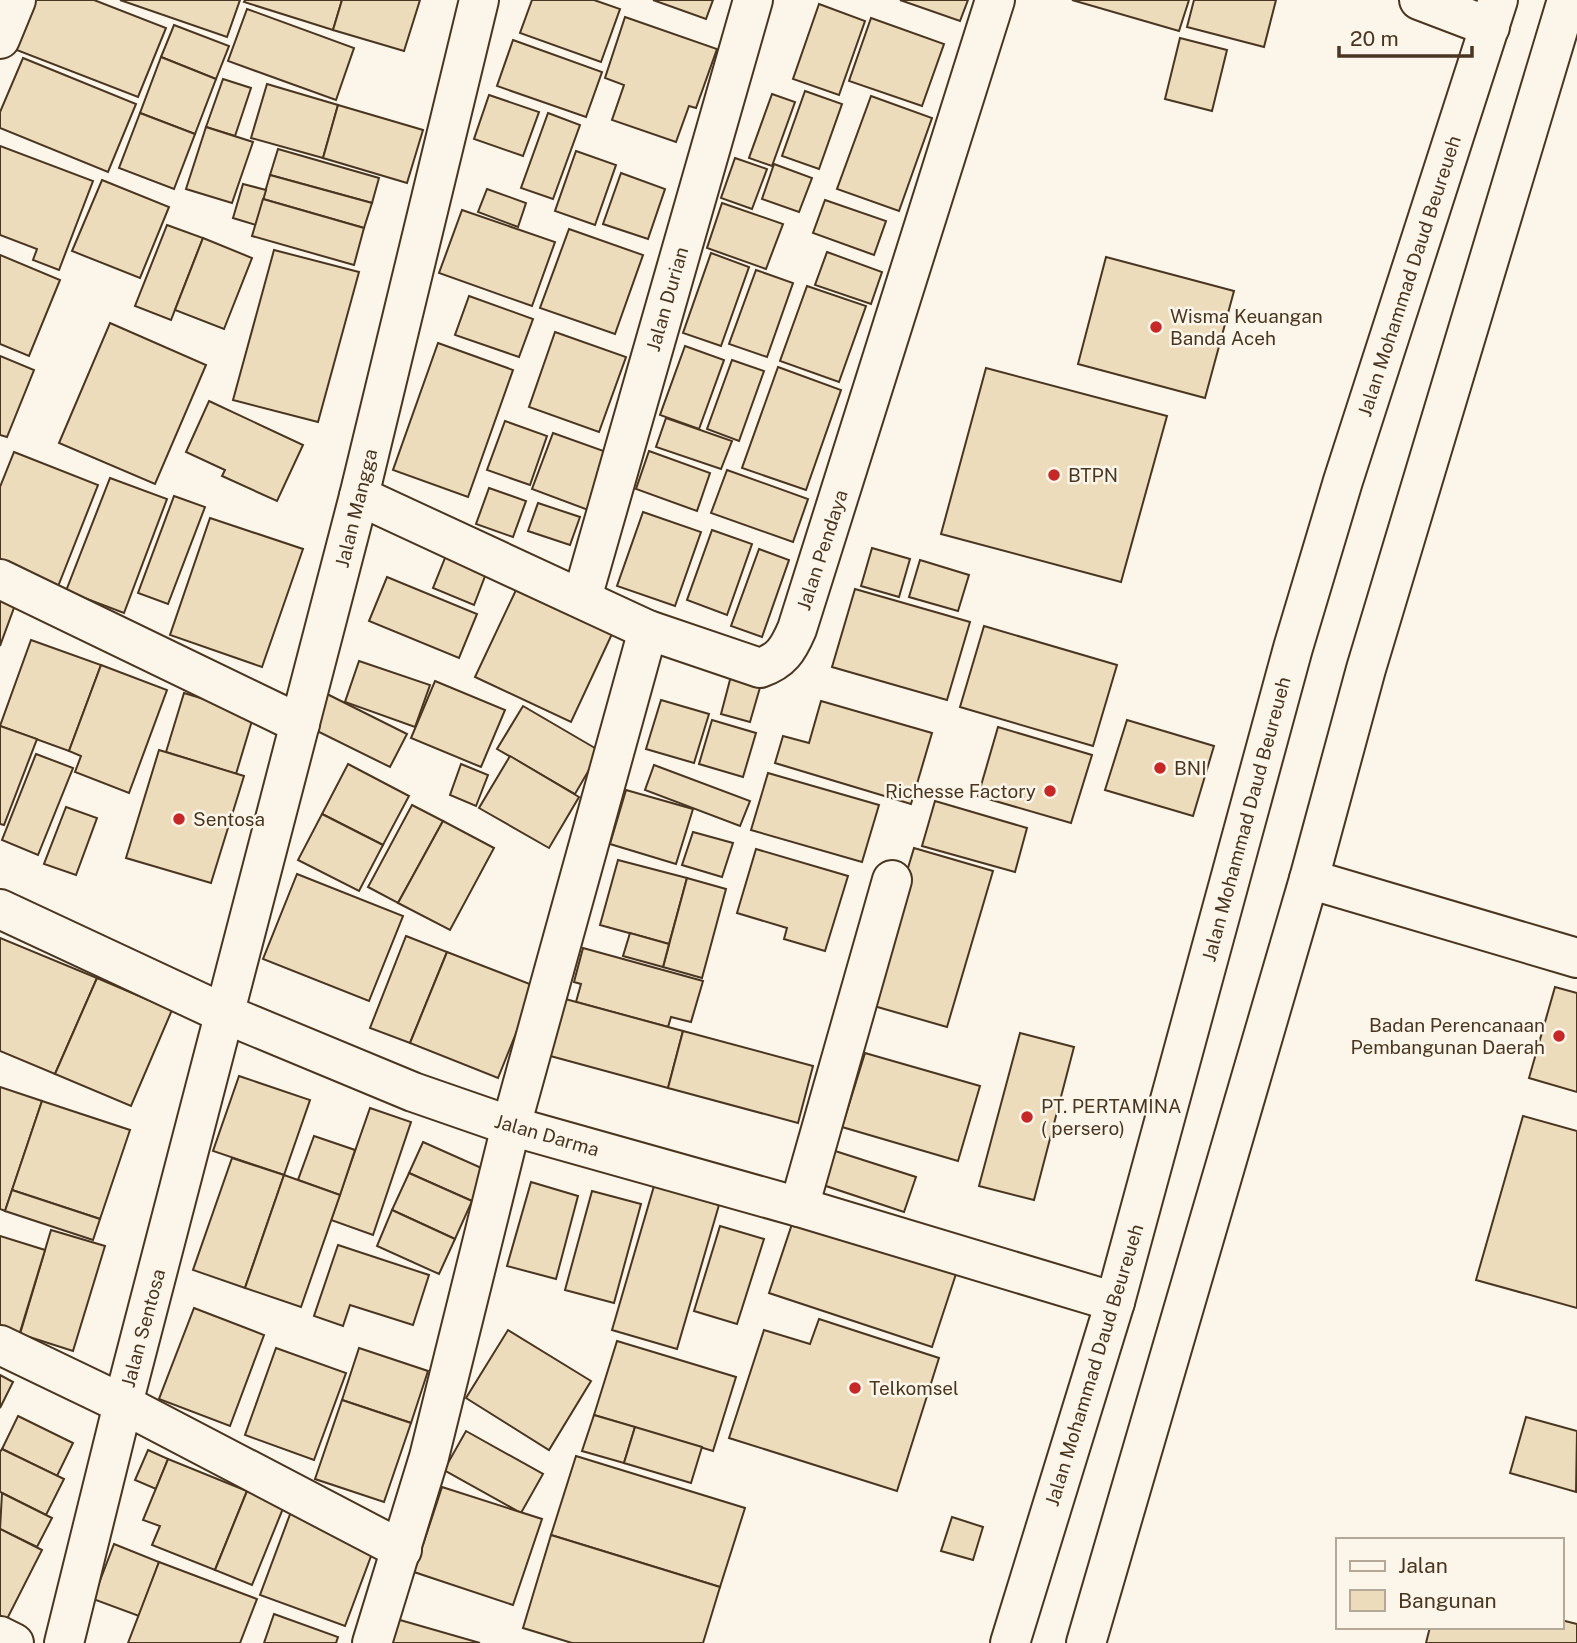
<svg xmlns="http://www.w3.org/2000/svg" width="1577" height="1643" viewBox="0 0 1577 1643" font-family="'Public Sans',sans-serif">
<rect width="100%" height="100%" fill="#fbf6e9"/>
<!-- building -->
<g fill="#ecdcbc" stroke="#4a3520" stroke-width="2">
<path d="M32,0H94L166,28L138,97L14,49Z"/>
<path d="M120,0H240L227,37Z"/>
<path d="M245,0H342L333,30L244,2Z"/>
<path d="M342,0H420L404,51L333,30Z"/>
<path d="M532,0H594L620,9L601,62L520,33Z"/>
<path d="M653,0H713L706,19Z"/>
<path d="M900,0H968L960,21Z"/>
<path d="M1072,0H1189L1179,31Z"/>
<path d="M1194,0H1276L1264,47L1187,27Z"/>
<path d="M819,4L865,21L839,95L793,79Z"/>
<path d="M247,9L354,48L336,100L228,61Z"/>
<path d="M625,17L717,49L696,108L689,106L676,142L612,120L624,85L605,78Z"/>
<path d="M871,18L944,44L922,106L849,81Z"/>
<path d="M174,25L229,46L216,79L161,57Z"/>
<path d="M1180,38L1227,50L1212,111L1165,99Z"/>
<path d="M513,40L602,72L586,117L497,86Z"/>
<path d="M161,57L216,79L195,134L140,113Z"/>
<path d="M23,58L136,104L108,172L0,128V112Z"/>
<path d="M223,79L251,88L235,136L206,127Z"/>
<path d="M267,84L338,105L323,158L251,138Z"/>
<path d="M805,91L842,104L819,169L782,156Z"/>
<path d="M772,94L795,102L772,166L749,158Z"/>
<path d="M489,95L539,112L523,156L474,139Z"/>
<path d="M871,96L932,118L899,211L837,189Z"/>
<path d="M338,105L423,130L407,183L323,158Z"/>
<path d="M140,113L195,134L174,189L119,168Z"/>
<path d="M548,113L580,125L553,199L521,188Z"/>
<path d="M206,127L253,142L232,203L186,189Z"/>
<path d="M0,146L93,181L59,270L33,260L37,249L0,235Z"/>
<path d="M278,149L379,178L372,203L270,175Z"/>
<path d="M576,151L616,165L595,225L555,211Z"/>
<path d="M735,158L767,169L752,209L721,198Z"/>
<path d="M774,164L812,178L799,212L762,199Z"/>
<path d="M621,173L665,189L648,239L603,224Z"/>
<path d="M270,175L372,203L364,228L263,199Z"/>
<path d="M102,180L169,207L140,278L72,251Z"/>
<path d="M243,184L266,190L256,225L233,218Z"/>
<path d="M487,189L526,203L518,227L478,212Z"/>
<path d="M263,199L364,228L354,265L252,236Z"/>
<path d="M825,200L886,221L874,255L813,233Z"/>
<path d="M722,203L783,224L766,269L707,248Z"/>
<path d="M462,210L555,242L532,306L439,273Z"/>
<path d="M167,225L203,238L171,320L135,306Z"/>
<path d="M569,229L643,255L615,334L540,308Z"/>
<path d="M203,238L252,258L224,329L175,310Z"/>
<path d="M274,250L359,272L318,422L233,400Z"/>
<path d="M827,252L882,272L871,304L815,285Z"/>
<path d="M711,253L749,267L721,346L683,333Z"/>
<path d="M0,255L60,280L29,356L0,344Z"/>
<path d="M1106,257L1234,291L1205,398L1078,364Z"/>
<path d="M756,270L793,283L767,357L729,344Z"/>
<path d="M807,286L866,306L839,382L780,361Z"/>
<path d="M469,296L533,319L519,357L455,335Z"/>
<path d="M110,323L206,365L155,484L59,443Z"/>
<path d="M555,332L626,357L599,432L529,407Z"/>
<path d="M438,343L513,370L468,497L393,470Z"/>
<path d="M685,346L724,360L699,429L660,415Z"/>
<path d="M0,356L34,370L7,437L0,435Z"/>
<path d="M732,360L764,371L739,441L707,429Z"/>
<path d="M778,367L841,390L806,490L742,468Z"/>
<path d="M986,368L1167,416L1121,582L941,534Z"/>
<path d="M209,401L303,445L277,501L222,476L225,470L186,452Z"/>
<path d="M666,418L732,441L721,469L656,447Z"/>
<path d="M505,421L547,436L530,485L487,470Z"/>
<path d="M553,433L612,454L591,511L532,489Z"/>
<path d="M649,451L710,473L697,511L636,489Z"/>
<path d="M14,452L98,485L57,589L0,567V487Z"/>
<path d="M727,470L808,499L793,542L711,513Z"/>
<path d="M110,478L167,499L124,613L66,591Z"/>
<path d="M489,488L526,501L513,537L476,524Z"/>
<path d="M174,496L205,507L168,604L138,593Z"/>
<path d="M538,503L580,517L570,545L528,531Z"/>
<path d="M643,512L701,532L675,606L617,586Z"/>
<path d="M210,518L303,549L262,667L170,635Z"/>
<path d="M712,530L752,544L727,615L687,600Z"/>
<path d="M449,548L490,563L474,605L433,588Z"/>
<path d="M872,548L910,559L899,597L861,586Z"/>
<path d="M759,549L789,560L762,637L731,626Z"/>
<path d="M920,560L969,575L958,611L909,597Z"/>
<path d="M387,577L477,614L459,658L369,621Z"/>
<path d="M855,589L970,622L947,700L832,667Z"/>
<path d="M516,590L612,634L571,722L475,677Z"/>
<path d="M0,599L15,605L0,646Z"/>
<path d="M984,626L1117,665L1093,746L960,707Z"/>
<path d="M31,640L101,665L69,751L0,726Z"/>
<path d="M359,661L430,685L415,727L345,702Z"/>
<path d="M101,665L167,690L129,793L75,772L81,756L69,751Z"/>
<path d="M731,676L761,684L750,722L721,714Z"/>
<path d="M435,681L505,710L481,767L411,738Z"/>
<path d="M184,693L254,714L236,774L166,752Z"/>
<path d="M327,694L407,734L390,767L311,728Z"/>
<path d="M661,700L709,714L694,763L646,749Z"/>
<path d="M821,701L932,733L911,804L775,763L783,736L809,743Z"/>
<path d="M523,706L600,751L575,794L497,749Z"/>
<path d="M712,720L756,733L743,777L699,764Z"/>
<path d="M1127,720L1214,746L1193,816L1105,790Z"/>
<path d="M0,726L37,739L4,825L0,824Z"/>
<path d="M998,727L1092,755L1071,823L978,796Z"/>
<path d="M159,750L244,776L211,883L126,858Z"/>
<path d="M36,754L73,768L38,855L2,840Z"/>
<path d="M510,756L579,797L549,848L479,808Z"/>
<path d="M348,764L409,796L383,845L322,814Z"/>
<path d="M461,764L488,775L476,806L450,795Z"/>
<path d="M654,765L750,801L740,826L645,790Z"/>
<path d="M768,773L879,805L862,862L751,830Z"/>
<path d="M626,790L693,809L676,864L610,844Z"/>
<path d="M935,801L1027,828L1015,872L922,846Z"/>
<path d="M412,805L443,821L398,903L368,887Z"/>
<path d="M66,807L97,818L76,875L44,864Z"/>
<path d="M322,814L383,845L359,891L298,860Z"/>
<path d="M443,821L494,848L450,930L398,903Z"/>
<path d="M693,832L733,843L722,877L682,865Z"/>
<path d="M914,848L993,871L947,1027L867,1004Z"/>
<path d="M756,849L848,876L825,951L784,939L787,928L737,913Z"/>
<path d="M618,860L687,878L669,944L600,925Z"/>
<path d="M297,874L403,916L369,1001L263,959Z"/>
<path d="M687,878L726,889L702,978L663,967Z"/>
<path d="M630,933L669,944L663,967L623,956Z"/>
<path d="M406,936L447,952L410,1043L370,1028Z"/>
<path d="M0,938L97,978L55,1074L0,1051Z"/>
<path d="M583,948L703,981L691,1022L671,1017L668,1027L576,1002L581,984L574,982Z"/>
<path d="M447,952L535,986L498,1078L410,1043Z"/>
<path d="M97,978L172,1010L131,1106L55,1074Z"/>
<path d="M1555,987L1577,993V1092L1529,1078Z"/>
<path d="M558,997L683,1031L668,1088L543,1054Z"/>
<path d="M683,1031L813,1066L798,1123L668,1088Z"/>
<path d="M1020,1033L1074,1047L1034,1200L979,1186Z"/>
<path d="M865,1053L980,1086L958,1161L842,1127Z"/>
<path d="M239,1076L310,1100L284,1175L213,1151Z"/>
<path d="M0,1087L42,1101L5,1211L0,1209Z"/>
<path d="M42,1101L130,1130L100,1219L12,1190Z"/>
<path d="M370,1108L411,1122L373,1235L331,1220Z"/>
<path d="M1523,1116L1577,1131V1308L1476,1280Z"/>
<path d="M314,1136L355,1150L340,1195L298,1180Z"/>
<path d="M423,1142L486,1170L472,1201L409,1173Z"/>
<path d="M832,1150L916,1177L904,1212L820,1184Z"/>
<path d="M232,1158L284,1175L245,1288L193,1270Z"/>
<path d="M409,1173L472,1201L455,1239L392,1210Z"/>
<path d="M284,1175L340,1195L301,1307L245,1288Z"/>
<path d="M531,1182L578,1196L556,1279L507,1266Z"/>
<path d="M654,1186L719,1205L677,1349L612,1330Z"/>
<path d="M12,1190L100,1219L93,1240L5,1211Z"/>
<path d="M592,1191L641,1204L614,1303L565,1290Z"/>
<path d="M392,1210L455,1239L439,1274L377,1246Z"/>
<path d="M793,1221L956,1274L932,1347L769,1293Z"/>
<path d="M720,1226L764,1239L737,1324L694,1311Z"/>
<path d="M51,1230L105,1246L73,1351L20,1334Z"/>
<path d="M0,1236L45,1250L17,1342L0,1337Z"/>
<path d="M338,1245L429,1275L413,1325L350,1305L343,1326L314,1316Z"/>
<path d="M194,1308L264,1335L230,1426L159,1399Z"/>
<path d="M819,1319L939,1358L897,1491L729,1438L764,1330L810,1344Z"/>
<path d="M508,1330L591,1381L549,1450L466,1398Z"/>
<path d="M617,1341L736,1377L713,1451L594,1415Z"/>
<path d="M276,1348L346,1373L314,1460L245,1435Z"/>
<path d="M359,1348L428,1371L411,1423L342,1400Z"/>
<path d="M0,1375L13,1382L0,1408Z"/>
<path d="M342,1400L411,1423L384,1502L315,1479Z"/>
<path d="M594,1415L635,1427L624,1463L582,1451Z"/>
<path d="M18,1416L73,1443L57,1476L2,1449Z"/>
<path d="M1526,1417L1577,1431L1576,1492L1510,1473Z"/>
<path d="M635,1427L702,1447L691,1483L624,1463Z"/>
<path d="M466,1431L543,1474L521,1513L444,1470Z"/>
<path d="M2,1449L64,1479L46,1515L0,1492V1452Z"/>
<path d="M148,1450L168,1459L156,1489L135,1480Z"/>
<path d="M576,1456L745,1508L720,1587L551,1535Z"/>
<path d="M168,1459L247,1491L215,1570L152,1545L160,1526L143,1520Z"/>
<path d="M442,1487L542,1519L513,1605L414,1572Z"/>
<path d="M247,1491L284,1506L252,1585L215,1570Z"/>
<path d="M2,1493L52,1518L37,1547L0,1529Z"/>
<path d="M292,1509L377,1540L345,1626L260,1595Z"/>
<path d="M952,1517L983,1527L973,1560L941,1551Z"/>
<path d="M0,1529L42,1550L7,1619L0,1616Z"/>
<path d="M551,1535L720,1587L703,1643H572L523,1628Z"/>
<path d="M114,1544L159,1562L139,1616L93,1599Z"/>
<path d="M159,1562L257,1599L240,1643H128Z"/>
<path d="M274,1614L338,1637L336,1643H264Z"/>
<path d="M393,1618L480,1643H386Z"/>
<path d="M1561,1620L1577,1624V1643H1426L1430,1627H1561Z"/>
</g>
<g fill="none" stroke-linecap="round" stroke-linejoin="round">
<!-- minor casing -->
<g stroke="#4a3520" stroke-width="42">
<g id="minor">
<path d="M1419,0L1490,27"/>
<path d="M0,39L16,0"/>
<path d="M359,496L648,630L760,668C781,661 788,650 797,629L995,0"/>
<path d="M0,579L300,724"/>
<path d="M582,598L753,0"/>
<path d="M1309,879L1577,958"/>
<path d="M0,909L225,1014L413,1092L511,1126L799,1207L1115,1302"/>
<path d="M799,1207L892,880"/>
<path d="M0,1345L123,1404L402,1550"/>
<path d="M0,1636L14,1643"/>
<path d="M64,1643L123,1404L359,496L479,0"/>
<path d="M372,1643L429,1457L511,1126L648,630"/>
</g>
</g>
<!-- highway casing -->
<g stroke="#4a3520" stroke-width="42">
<g id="highway">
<path d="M1010,1643L1115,1302L1293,648L1343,481L1498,0"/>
<path d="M1086,1643L1309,879L1366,669L1567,0"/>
</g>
</g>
<!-- minor -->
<use href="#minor" stroke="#fbf6e9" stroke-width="38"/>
<!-- highway -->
<use href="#highway" stroke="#fbf6e9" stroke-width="38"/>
</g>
<!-- markers -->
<g fill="#c62828" stroke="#fbf6e9" stroke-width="2.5">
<circle cx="1156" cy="327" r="7"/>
<circle cx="1054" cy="475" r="7"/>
<circle cx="1160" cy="768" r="7"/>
<circle cx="1050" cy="791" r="7"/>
<circle cx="179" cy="819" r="7"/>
<circle cx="1559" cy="1036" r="7"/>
<circle cx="1027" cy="1117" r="7"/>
<circle cx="855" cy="1388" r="7"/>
</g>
<g text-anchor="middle" stroke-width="5" stroke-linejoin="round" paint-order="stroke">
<!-- street labels -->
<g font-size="19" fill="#4a3520" stroke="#fbf6e9">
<text transform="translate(1409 276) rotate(-72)" y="7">Jalan Mohammad Daud Beureueh</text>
<text transform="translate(667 299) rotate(-74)" y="7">Jalan Durian</text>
<text transform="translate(356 508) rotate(-76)" y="7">Jalan Mangga</text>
<text transform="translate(822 550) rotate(-72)" y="7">Jalan Pendaya</text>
<text transform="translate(1246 819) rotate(-75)" y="7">Jalan Mohammad Daud Beureueh</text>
<text transform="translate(547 1135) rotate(16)" y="7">Jalan Darma</text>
<text transform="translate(143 1328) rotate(-75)" y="7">Jalan Sentosa</text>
<text transform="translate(1094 1365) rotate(-73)" y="7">Jalan Mohammad Daud Beureueh</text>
</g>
<!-- poi labels -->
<g font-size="19" fill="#4a3520" stroke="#fbf6e9" text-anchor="start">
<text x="1170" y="323">Wisma Keuangan<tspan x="1170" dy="22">Banda Aceh</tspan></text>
<text x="1068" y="482">BTPN</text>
<text x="1174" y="775">BNI</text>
<text x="1036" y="798" text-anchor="end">Richesse Factory</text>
<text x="193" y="826">Sentosa</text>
<text x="1545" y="1032" text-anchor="end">Badan Perencanaan<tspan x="1545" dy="22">Pembangunan Daerah</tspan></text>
<text x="1041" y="1113">PT. PERTAMINA<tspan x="1041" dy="22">( persero)</tspan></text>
<text x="869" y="1395">Telkomsel</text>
</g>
</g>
<!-- legend -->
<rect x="1336" y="1538" width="228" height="91" fill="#fbf6e9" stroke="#b4a999" stroke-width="2"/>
<rect x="1350" y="1561" width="35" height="10" fill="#fbf6e9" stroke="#b4a999" stroke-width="2"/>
<text x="1398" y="1573" font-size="21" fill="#4a3520">Jalan</text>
<rect x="1350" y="1590" width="35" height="21" fill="#ecdcbc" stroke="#b4a999" stroke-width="2"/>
<text x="1398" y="1608" font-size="21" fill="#4a3520">Bangunan</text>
<!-- scale -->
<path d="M1339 46v10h133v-10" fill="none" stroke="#4a3520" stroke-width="3.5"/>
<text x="1350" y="46" font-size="21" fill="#4a3520" stroke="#fbf6e9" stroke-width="5" paint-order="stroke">20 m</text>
</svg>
